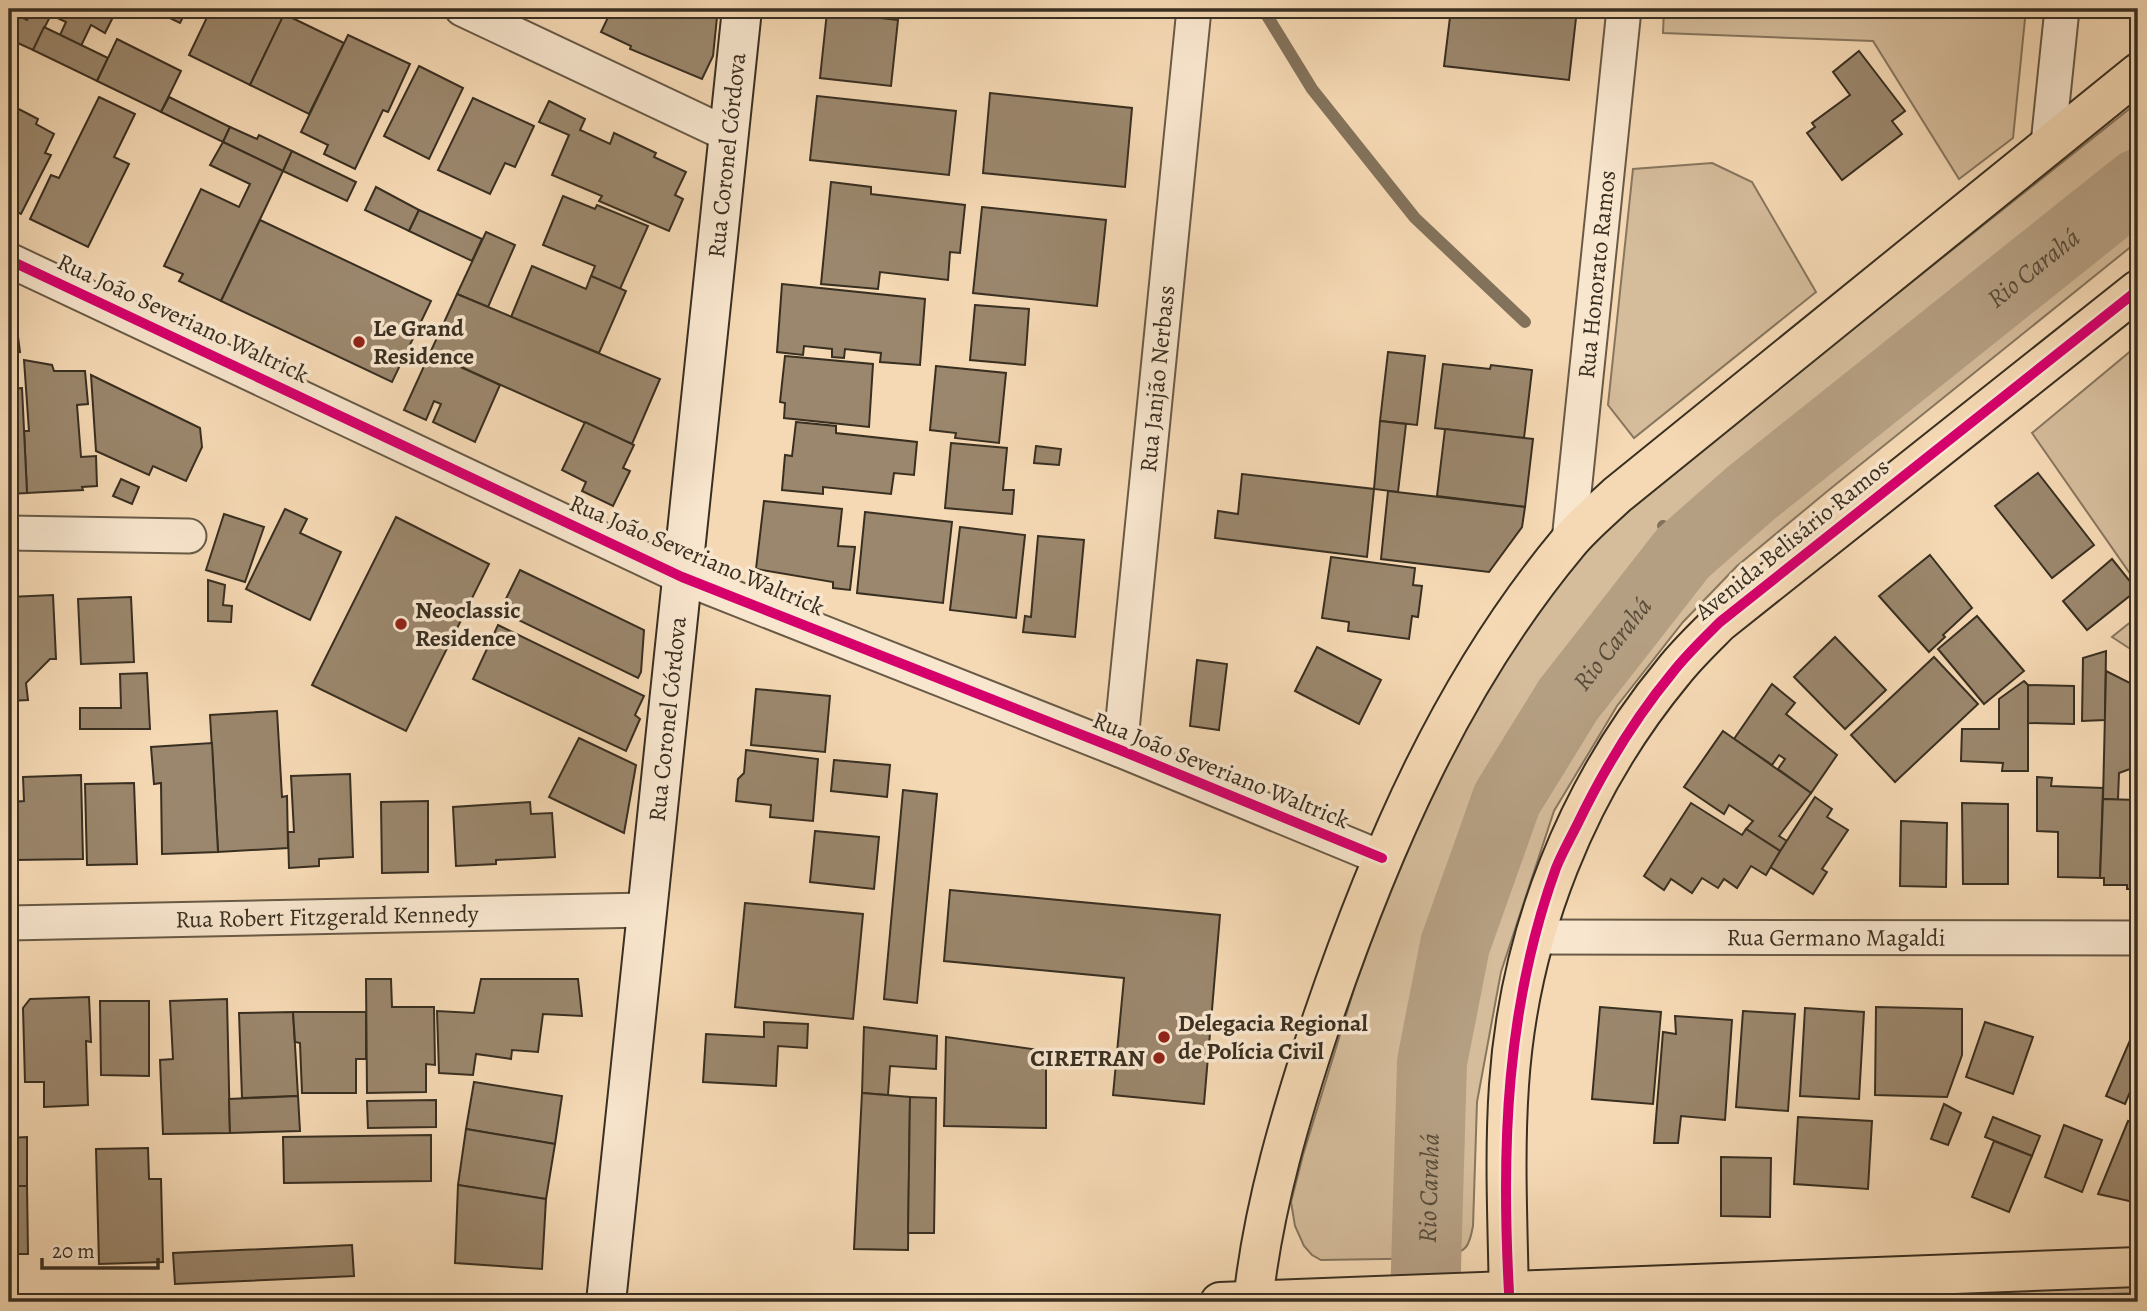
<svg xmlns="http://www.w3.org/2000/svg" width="2147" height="1311" viewBox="0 0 2147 1311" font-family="Alegreya,serif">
<rect width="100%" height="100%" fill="#f5d9b4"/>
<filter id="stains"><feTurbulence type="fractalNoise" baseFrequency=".00286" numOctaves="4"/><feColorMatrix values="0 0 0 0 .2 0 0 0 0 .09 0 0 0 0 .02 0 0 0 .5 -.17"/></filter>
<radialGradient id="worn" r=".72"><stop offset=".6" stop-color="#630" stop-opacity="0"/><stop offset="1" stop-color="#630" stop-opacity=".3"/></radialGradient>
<!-- green -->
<g fill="#d5bc9b" stroke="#87765e" stroke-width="2">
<path d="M1664,9H2026L2013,138L1959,179L1873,41L1663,33Z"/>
<path d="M2138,102V241L1830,489L1737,566L1683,622L1617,706L1554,811L1501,972L1477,1102L1473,1226C1469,1248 1467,1250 1445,1258L1321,1260L1312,1255L1304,1246L1295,1226L1291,1202L1303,1155L1355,986L1407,840L1472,706L1547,593L1605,528L1705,439L1898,293Z"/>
<path d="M1712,163L1752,182L1816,292L1634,438L1608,405L1633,169Z"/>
<path d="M2138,345V585L2032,433Z"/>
<path d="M2138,616V654L2112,637Z"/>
<path d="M2138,1280V1293L1856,1302H1524Z"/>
</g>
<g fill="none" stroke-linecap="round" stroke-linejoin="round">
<!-- stream -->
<g stroke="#83725b" stroke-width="12">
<path d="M1263,9L1312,89L1415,218L1525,322"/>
<path d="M1663,526L1683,553"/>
</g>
<!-- river -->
<path stroke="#b59f82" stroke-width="70" id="s1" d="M1425,1302L1432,1062L1455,945L1507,799L1568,700L1683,553L1751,493L2138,184"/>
</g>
<!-- building -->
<g fill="#9b876d" stroke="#392f21" stroke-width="2">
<path d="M33,9H54L33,50L9,39V11L27,20Z"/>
<path d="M54,9H117L105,33L91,25L81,46L60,35L66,22L51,15Z"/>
<path d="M151,9H187L180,23Z"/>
<path d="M211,9H287L250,85L189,55Z"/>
<path d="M612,9H680L692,15L695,9H700L717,17L713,56L702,79L630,49L631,46L601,32Z"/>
<path d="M1451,9H1577L1569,80L1444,66Z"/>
<path d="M827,12L898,20L891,86L820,78Z"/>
<path d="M284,14L344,43L309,114L250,85Z"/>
<path d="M44,27L108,58L97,81L33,50Z"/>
<path d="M348,35L410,64L388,112L383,110L355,169L324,154L328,145L301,132Z"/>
<path d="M117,39L181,71L161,112L97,81Z"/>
<path d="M1859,51L1905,111L1892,121L1902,134L1842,180L1807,133L1815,127L1812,123L1850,95L1833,72Z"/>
<path d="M419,66L463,88L429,159L384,136Z"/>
<path d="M990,93L1132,108L1125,187L983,173Z"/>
<path d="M817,96L956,111L949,175L810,160Z"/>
<path d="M99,97L135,114L114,157L129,164L88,247L30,219L51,175L59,178Z"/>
<path d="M169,97L230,127L223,142L161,112Z"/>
<path d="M473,98L534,126L515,167L505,163L490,194L438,170Z"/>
<path d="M549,101L585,119L580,130L610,144L614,133L656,153L654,157L686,172L675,195L683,199L669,231L599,201L602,196L552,175L569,135L539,122Z"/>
<path d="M9,104L38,119L36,124L54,134L45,153L51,155L21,214L9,208Z"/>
<path d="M230,127L257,139L259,135L292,151L283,171L223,142Z"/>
<path d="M223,142L283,171L221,301L179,281L183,274L164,266L201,189L239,207L250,184L210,165Z"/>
<path d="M292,151L356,182L347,201L283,171Z"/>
<path d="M831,182L871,187V194L965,205L960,253L950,252L948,280L880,272L878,289L821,284Z"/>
<path d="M376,187L419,210L409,231L365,210Z"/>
<path d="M563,196L595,209L597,205L648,226L620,289L591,276L595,266L543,245Z"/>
<path d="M982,207L1106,220L1097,306L973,293Z"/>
<path d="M419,210L482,239L472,261L409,231Z"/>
<path d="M260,220L431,301L392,382L221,301Z"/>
<path d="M486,232L515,245L488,307L457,294Z"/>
<path d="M532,266L586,289L591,276L626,291L599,353L511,317Z"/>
<path d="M782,284L925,299L920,365L880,362L881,353L845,349L844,358L832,357V349L804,346L803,355L777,352Z"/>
<path d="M457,294L660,379L632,444L430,353Z"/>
<path d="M975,305L1029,309L1025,365L970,360Z"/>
<path d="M16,321L20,352L9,353V322Z"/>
<path d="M1388,352L1425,356L1417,425L1380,421Z"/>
<path d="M430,353L500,385L475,442L433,422L441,404L434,401L426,420L404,410Z"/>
<path d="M785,356L873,364L869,427L784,418L785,403L780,402Z"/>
<path d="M24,360L52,365L54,371H85L88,404L77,405L81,457L96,456L97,486L82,487L83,490L27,493L24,431H29Z"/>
<path d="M1443,364L1490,369L1491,365L1532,370L1524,438L1435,428Z"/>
<path d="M936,366L1006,373L999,443L955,438L956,433L930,430Z"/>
<path d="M91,375L200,428L202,447L186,481L153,466L149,475L96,451Z"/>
<path d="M22,388L27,493L9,494V389Z"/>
<path d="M1380,421L1406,424L1398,492L1374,489Z"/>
<path d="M585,422L634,445L623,468L630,471L613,506L582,491L586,482L562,470Z"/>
<path d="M796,422L836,426V433L917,442L914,475L894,473L891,494L823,487V494L782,490L785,455L792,456Z"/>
<path d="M1445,429L1533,439L1525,507L1437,496Z"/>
<path d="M951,443L1007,448L1003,490H1014L1012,514L945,508Z"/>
<path d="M1036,446L1061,449L1059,465L1034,463Z"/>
<path d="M2038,473L2094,545L2052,578L1995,506Z"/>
<path d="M1242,474L1374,489L1367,557L1215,538L1218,511L1238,514Z"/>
<path d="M121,479L139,487L132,504L113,496Z"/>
<path d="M1388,491L1525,507L1522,527L1489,572L1381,559Z"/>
<path d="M764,501L842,509L838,546L855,547L850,590L833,588V582L756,569Z"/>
<path d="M285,509L307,519L300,533L341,552L310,620L246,589Z"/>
<path d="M865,512L952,522L943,603L857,593Z"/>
<path d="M224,514L264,527L245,582L206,570Z"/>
<path d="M396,517L489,564L406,731L312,685Z"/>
<path d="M960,527L1025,535L1016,618L950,610Z"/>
<path d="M1038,536L1084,540L1075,637L1023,632L1025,616L1031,617Z"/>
<path d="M1930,555L1972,608L1943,635L1945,637L1929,652L1879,596Z"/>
<path d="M1331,557L1415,568L1413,585L1422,586L1418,617L1412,616L1409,639L1348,631L1349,622L1322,618Z"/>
<path d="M2112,559L2137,590L2087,630L2063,601Z"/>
<path d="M520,570L644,630L641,672L638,678L500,611Z"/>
<path d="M208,580L225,585L223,605L232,606L231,622L208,621Z"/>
<path d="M53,595L56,659H50L26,683L28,700L9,701V597Z"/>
<path d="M131,597L134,662L81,664L78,599Z"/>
<path d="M1977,616L2024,671L1984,704L1938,649Z"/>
<path d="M498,625L644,696L635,715L640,719L626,751L473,679Z"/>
<path d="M1835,637L1886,690L1845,729L1794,677Z"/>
<path d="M1317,647L1381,680L1359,724L1295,691Z"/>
<path d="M2106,651L2105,720L2082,721L2083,658Z"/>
<path d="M1934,657L1978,704L1895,782L1851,735Z"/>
<path d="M1197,660L1227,664L1219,730L1190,726Z"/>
<path d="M2106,671L2138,687V727L2131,732L2130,769L2119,773L2118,800L2103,799Z"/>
<path d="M147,673L150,729H80V708H121L120,674Z"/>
<path d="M2024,681L2028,685V771H2002L2003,763L1961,761L1962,729H1999V699Z"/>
<path d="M1772,684L1795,703L1786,714L1837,755L1811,793L1778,769L1785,759L1779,755L1772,765L1734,739Z"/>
<path d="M2028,685L2074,686V724L2028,723Z"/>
<path d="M756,689L830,696L825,752L751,745Z"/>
<path d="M277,711L282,797L287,796L288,848L218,852L210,715Z"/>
<path d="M1723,731L1811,793L1779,836L1787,841L1780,851L1746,829L1753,821L1729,805L1724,814L1684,787Z"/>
<path d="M579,738L636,765L624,833L549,797Z"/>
<path d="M212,743L218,852L162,854L161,783L154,784L151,747Z"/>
<path d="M746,750L818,759L813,821L770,817L771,805L736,801L738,779L744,773Z"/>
<path d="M834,760L890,765L887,797L831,791Z"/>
<path d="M350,774L353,857L319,859V866L289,868L288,832H294L291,776Z"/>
<path d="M81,775L83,859L14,860L11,802L24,801L23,777Z"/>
<path d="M2037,777L2052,778L2051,786L2103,788L2100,878L2058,877V832L2037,831Z"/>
<path d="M134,783L137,864L87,865L85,784Z"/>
<path d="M903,790L937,794L917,1003L884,999Z"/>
<path d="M1815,797L1832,809L1827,817L1848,830L1822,869L1827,872L1813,894L1770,867Z"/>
<path d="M2103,799L2138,800V889H2127V885H2104V878H2100Z"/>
<path d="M428,801V872L382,873L381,802Z"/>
<path d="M530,802L531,814L552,813L555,857L496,860V864L456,866L453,807Z"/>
<path d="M1691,803L1742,835L1746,829L1780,851L1766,875L1751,866L1737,888L1724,879L1718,888L1702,878L1692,893L1671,879L1664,890L1644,876Z"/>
<path d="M1962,803L2008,804V884H1963Z"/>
<path d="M1901,821L1947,823L1946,887L1900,886Z"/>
<path d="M815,831L879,837L874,889L810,882Z"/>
<path d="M950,890L1220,915L1204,1104L1113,1095L1124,978L944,961Z"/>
<path d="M745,903L863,914L853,1019L735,1007Z"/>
<path d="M366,979H391L392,1007H434L435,1065L426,1064V1092L367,1093Z"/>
<path d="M481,979H578L582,1016L543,1014L538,1052L512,1050L511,1059L476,1054L473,1075L439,1073L437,1011L474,1013Z"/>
<path d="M89,997L91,1042L86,1041L88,1105L44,1107V1082H25L23,1008L30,999Z"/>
<path d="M227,999L230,1133L163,1134L160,1060L173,1059L170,1001Z"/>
<path d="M100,1001H149V1076L101,1075Z"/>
<path d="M1600,1007L1661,1012L1653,1104L1592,1099Z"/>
<path d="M1876,1007L1962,1009V1055L1947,1097L1875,1095Z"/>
<path d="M1805,1008L1864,1012L1859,1099L1800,1096Z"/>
<path d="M1743,1011L1795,1014L1788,1111L1736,1107Z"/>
<path d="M9,1012H14L17,1090H9Z"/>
<path d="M293,1012L298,1096L242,1098L239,1013Z"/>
<path d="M293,1012H366V1059H356V1093H302L300,1043L295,1042Z"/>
<path d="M1675,1016L1732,1020L1725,1120L1681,1116L1678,1143H1654L1663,1032L1676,1034Z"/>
<path d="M764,1022L808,1024L807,1048L778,1046L776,1086L703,1082L706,1034L764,1037Z"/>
<path d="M1985,1022L2033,1037L2013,1094L1966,1077Z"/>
<path d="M864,1027L937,1036L936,1069L890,1066L888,1095L862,1093Z"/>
<path d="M946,1037L1046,1051V1128L944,1126Z"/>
<path d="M2131,1038L2138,1041V1073L2125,1104L2106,1096Z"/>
<path d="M474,1082L562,1096L555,1144L466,1129Z"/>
<path d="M862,1093L910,1097L908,1250L854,1249Z"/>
<path d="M298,1096L300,1131L230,1133L229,1099Z"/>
<path d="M910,1097L936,1098L934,1233H908Z"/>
<path d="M436,1100V1127L368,1128L367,1101Z"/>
<path d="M1944,1104L1961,1113L1948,1145L1931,1139Z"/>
<path d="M1798,1117L1872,1121L1868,1189L1794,1184Z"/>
<path d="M1993,1117L2040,1136L2032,1156L1985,1137Z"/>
<path d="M2128,1121L2138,1125V1203L2098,1194Z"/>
<path d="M2064,1125L2102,1140L2082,1192L2045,1177Z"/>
<path d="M466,1129L555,1144L546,1199L458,1185Z"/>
<path d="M431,1135V1181L284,1183L283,1137Z"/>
<path d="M27,1137V1186H9V1138Z"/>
<path d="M1994,1141L2032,1156L2009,1212L1972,1197Z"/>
<path d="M148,1148L149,1179H161L163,1262L99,1264L96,1149Z"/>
<path d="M1721,1157L1771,1158L1770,1217L1721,1216Z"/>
<path d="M458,1185L546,1199L542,1269L455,1263Z"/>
<path d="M9,1186H27L28,1254H9Z"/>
<path d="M352,1245L354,1276L175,1284L173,1253Z"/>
</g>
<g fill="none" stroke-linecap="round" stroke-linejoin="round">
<!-- street casing -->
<g stroke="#685a46" stroke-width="37">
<g id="street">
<path d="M462,9L729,135"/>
<path d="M2048,144L2062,9"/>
<path d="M9,260L682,577L1120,750L1382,858"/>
<path d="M9,533L189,536"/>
<path id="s2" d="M1569,541L1624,9"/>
<path id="s3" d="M1120,750L1194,9"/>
<path id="s4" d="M9,923L647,910"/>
<path id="s5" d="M1535,937L2138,938"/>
</g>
</g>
<!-- secondary casing -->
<g stroke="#392f21" stroke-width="42">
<g id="secondary">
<path id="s6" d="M606,1302L742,9"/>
</g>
</g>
<!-- primary casing -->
<g stroke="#392f21" stroke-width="42">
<g id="primary">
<path d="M1220,1302L2138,1267"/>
<path d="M1253,1302C1263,1206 1292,1111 1322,1020C1380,850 1452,682 1568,543C1582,526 1600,511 1617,495L2138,73"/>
<path d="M1509,1302C1508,1229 1504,1158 1509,1085C1519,935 1577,788 1673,672C1687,654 1704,638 1720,622L2138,290"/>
</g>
</g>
<!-- street -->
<use href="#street" stroke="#f8e6ce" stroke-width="33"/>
<!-- secondary -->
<use href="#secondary" stroke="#f8e6ce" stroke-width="38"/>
<!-- primary -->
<use href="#primary" stroke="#f5d9b4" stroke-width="38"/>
<!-- cycleway casing -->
<g stroke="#f8e6ce" stroke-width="15">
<g id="cycleway">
<path d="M9,260L682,577L1120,750L1382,858"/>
<path d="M1509,1292C1501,1146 1506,1006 1556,868C1562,853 1570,839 1577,825C1603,771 1635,718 1673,672C1687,654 1704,638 1720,622L2138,290"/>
</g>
</g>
<!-- cycleway -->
<use href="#cycleway" stroke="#d6006c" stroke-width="10"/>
</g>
<!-- markers -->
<g fill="#8f2418" stroke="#f8e6ce" stroke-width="2.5">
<circle cx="359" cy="342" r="7"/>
<circle cx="401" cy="624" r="7"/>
<circle cx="1164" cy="1037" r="7"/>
<circle cx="1159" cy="1058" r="7"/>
</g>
<g text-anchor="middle" stroke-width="7" stroke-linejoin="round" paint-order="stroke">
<!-- street labels -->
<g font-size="24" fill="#392f21" stroke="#f8e6ce">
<text dy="8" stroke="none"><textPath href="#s6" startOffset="1153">Rua Coronel Córdova</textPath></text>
<text dy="8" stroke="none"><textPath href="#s2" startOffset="268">Rua Honorato Ramos</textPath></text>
<text transform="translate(183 318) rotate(25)" y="8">Rua João Severiano Waltrick</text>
<text dy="8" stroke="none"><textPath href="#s3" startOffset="373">Rua Janjão Nerbass</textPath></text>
<text transform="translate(1792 539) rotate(-39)" y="8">Avenida Belisário Ramos</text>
<text transform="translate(697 555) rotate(23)" y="8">Rua João Severiano Waltrick</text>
<text dy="8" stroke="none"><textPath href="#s6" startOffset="586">Rua Coronel Córdova</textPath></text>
<text transform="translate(1221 770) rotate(22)" y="8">Rua João Severiano Waltrick</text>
<text dy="8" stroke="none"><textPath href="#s4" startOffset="318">Rua Robert Fitzgerald Kennedy</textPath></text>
<text dy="8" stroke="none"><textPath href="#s5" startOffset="301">Rua Germano Magaldi</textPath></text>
</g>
<!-- poi labels -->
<g font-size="24" font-weight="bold" fill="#392f21" stroke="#f8e6ce" text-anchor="start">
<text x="373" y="336">Le Grand<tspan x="373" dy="28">Residence</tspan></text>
<text x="415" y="618">Neoclassic<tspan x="415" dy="28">Residence</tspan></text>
<text x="1178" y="1031">Delegacia Regional<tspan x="1178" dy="28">de Polícia Civil</tspan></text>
<text x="1145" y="1066" text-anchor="end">CIRETRAN</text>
</g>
<!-- water labels -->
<g font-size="26" font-style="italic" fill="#584b39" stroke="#f8e6ce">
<text dy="9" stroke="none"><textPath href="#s1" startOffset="1269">Rio Carahá</textPath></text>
<text dy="9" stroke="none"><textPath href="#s1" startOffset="702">Rio Carahá</textPath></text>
<text dy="9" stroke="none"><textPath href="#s1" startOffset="114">Rio Carahá</textPath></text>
</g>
</g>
<!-- margin -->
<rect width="2147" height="1311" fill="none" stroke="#f5d9b4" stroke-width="35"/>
<rect x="10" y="10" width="2126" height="1290" fill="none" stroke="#392f21" stroke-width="3.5"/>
<rect x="18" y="18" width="2112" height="1276" fill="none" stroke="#392f21" stroke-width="2"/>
<!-- scale -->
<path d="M42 1258v10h116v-10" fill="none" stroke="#392f21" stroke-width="3.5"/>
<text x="52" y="1258" font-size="21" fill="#392f21" stroke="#f8e6ce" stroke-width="5" paint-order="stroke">20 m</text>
<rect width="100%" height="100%" filter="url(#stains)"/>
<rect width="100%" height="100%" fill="url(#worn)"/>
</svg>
